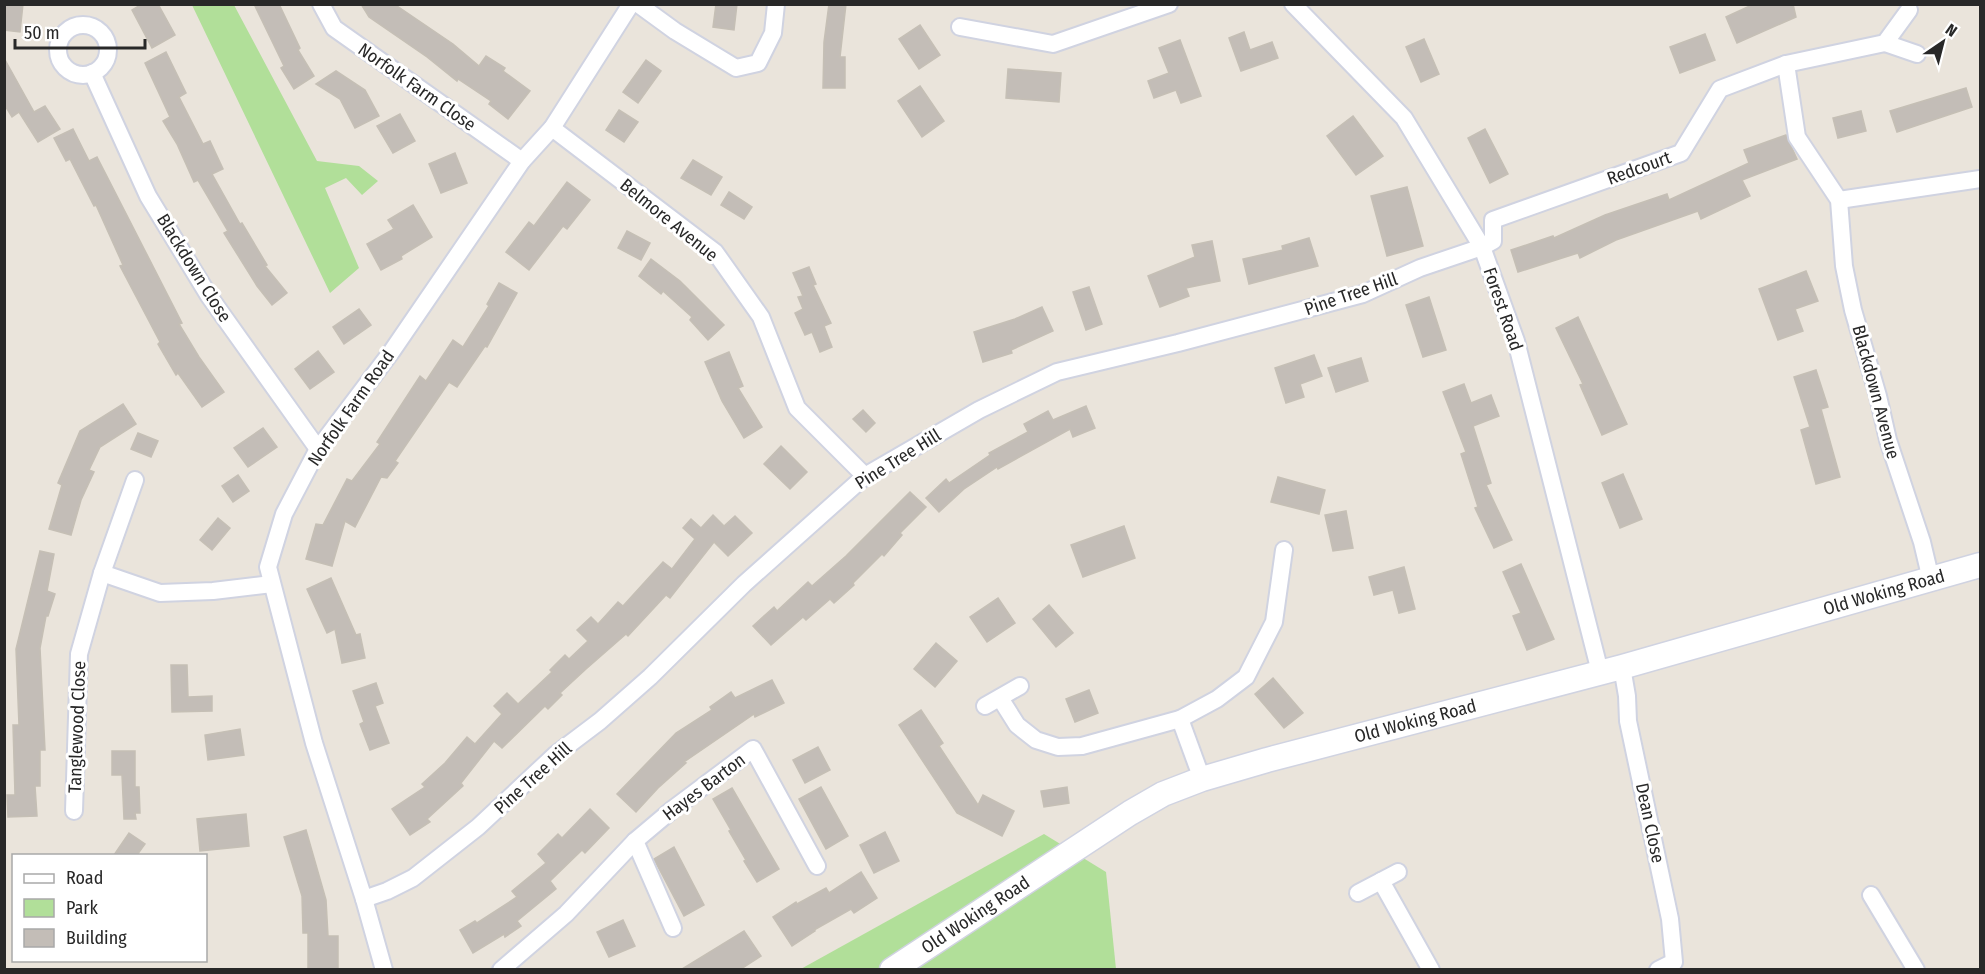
<svg xmlns="http://www.w3.org/2000/svg" width="1985" height="974" viewBox="0 0 1985 974" font-family="'Fira Sans Condensed',sans-serif">
<rect width="100%" height="100%" fill="#eae4db"/>
<!-- green -->
<g fill="#b1df99">
<path d="M192,5H234L317,161L359,166L378,181L362,195L346,178L325,188L359,268L330,293Z"/>
<path d="M1044,834L1106,872L1116,969L799,970Z"/>
</g>
<!-- building -->
<g fill="#c3bdb7" stroke="#c5bfb5" stroke-width="1.5">
<path d="M4,4H23L20,32L4,30Z"/>
<path d="M142,4H158L175,35L152,48L132,10Z"/>
<path d="M254,4H279L300,48L298,50L314,76L294,89L281,68L284,66Z"/>
<path d="M361,4H394L453,44L479,66L486,56L505,68L503,71L530,91L508,119L489,104L491,101L458,79L457,81L427,57L369,17Z"/>
<path d="M716,4H737L734,30L713,27Z"/>
<path d="M829,4H846L840,57H845V88H823L824,42Z"/>
<path d="M1754,4H1793L1796,17L1737,43L1726,17Z"/>
<path d="M920,25L940,55L919,69L899,39Z"/>
<path d="M1244,32L1250,50L1272,42L1278,58L1241,71L1229,38Z"/>
<path d="M1705,34L1715,60L1680,73L1670,47Z"/>
<path d="M1424,39L1439,74L1421,82L1406,47Z"/>
<path d="M1180,40L1201,96L1181,103L1176,90L1154,98L1148,81L1169,73L1159,48Z"/>
<path d="M166,52L186,93L179,97L203,144L210,141L223,169L212,174L240,224L242,223L267,265L265,266L287,293L272,305L257,286L224,233L228,231L198,180L194,182L177,144L163,121L170,117L145,63Z"/>
<path d="M4,58L34,112L45,106L60,129L38,142L19,112L12,117L4,104Z"/>
<path d="M646,60L661,71L638,103L623,92Z"/>
<path d="M1008,69L1061,73L1059,102L1006,98Z"/>
<path d="M336,71L365,90L379,116L355,128L340,99L316,84Z"/>
<path d="M920,86L944,121L922,137L898,101Z"/>
<path d="M1966,88L1972,107L1897,132L1890,111Z"/>
<path d="M619,110L638,122L624,142L606,130Z"/>
<path d="M1861,111L1866,131L1838,138L1833,118Z"/>
<path d="M400,114L415,141L393,153L377,126Z"/>
<path d="M1353,116L1383,156L1356,175L1327,136Z"/>
<path d="M73,129L89,161L97,157L182,323L179,324L199,357L224,392L202,407L178,373L176,375L158,344L160,342L120,266L123,265L96,205L94,206L70,159L66,161L54,138Z"/>
<path d="M1485,129L1508,174L1490,183L1468,138Z"/>
<path d="M1786,135L1797,159L1742,180L1750,196L1701,219L1698,211L1616,240L1580,258L1578,253L1518,272L1511,250L1553,236L1554,238L1605,215L1667,194L1669,200L1749,163L1744,150Z"/>
<path d="M455,153L467,183L441,193L429,164Z"/>
<path d="M693,160L722,177L711,195L681,178Z"/>
<path d="M567,182L590,200L567,229L563,226L529,270L506,252L529,222L534,226Z"/>
<path d="M1407,187L1423,246L1387,256L1371,196Z"/>
<path d="M729,192L752,207L744,219L721,205Z"/>
<path d="M413,205L432,237L401,256L402,259L381,270L367,244L394,229L388,220Z"/>
<path d="M627,231L650,243L641,260L618,248Z"/>
<path d="M1309,238L1318,266L1249,284L1243,259L1283,250L1282,246Z"/>
<path d="M1212,241L1220,281L1186,288L1189,296L1160,307L1148,276L1195,257L1192,245Z"/>
<path d="M651,259L680,281L724,325L708,340L690,320L692,317L663,291L661,294L639,276Z"/>
<path d="M809,267L816,284L813,285L831,323L824,326L832,347L820,352L812,332L805,335L795,313L803,309L798,297L803,296L793,273Z"/>
<path d="M1806,271L1818,301L1795,309L1803,331L1778,340L1759,289Z"/>
<path d="M499,283L517,293L487,347L485,346L457,387L449,382L395,461L398,463L387,478L381,477L355,527L345,521L332,566L306,559L316,524L323,525L347,479L352,481L380,444L377,442L420,376L426,381L453,340L463,347L489,306L487,304Z"/>
<path d="M1089,287L1102,324L1086,330L1073,292Z"/>
<path d="M1429,297L1446,350L1423,357L1406,305Z"/>
<path d="M1042,307L1053,331L1011,350L1012,353L983,362L974,332L1015,319Z"/>
<path d="M359,309L371,325L344,344L333,327Z"/>
<path d="M1578,317L1627,424L1602,435L1580,385L1583,384L1556,328Z"/>
<path d="M318,351L334,372L310,389L295,369Z"/>
<path d="M729,352L743,386L738,388L762,427L744,438L722,401L705,362Z"/>
<path d="M1314,355L1322,376L1300,384L1304,397L1286,403L1275,368Z"/>
<path d="M1361,358L1368,381L1336,392L1328,368Z"/>
<path d="M1816,370L1828,407L1821,409L1840,477L1816,484L1801,430L1810,427L1794,377Z"/>
<path d="M1464,384L1471,403L1491,395L1499,416L1473,426L1491,483L1486,485L1512,540L1494,548L1475,508L1478,507L1461,454L1466,452L1443,392Z"/>
<path d="M123,404L136,424L100,447L89,470L94,472L81,500L71,535L49,529L62,485L58,483L80,431Z"/>
<path d="M1086,406L1095,428L1073,437L1070,429L998,469L997,467L964,489L939,512L926,498L946,479L949,483L990,455L989,453L1028,432L1024,424L1048,411L1053,420Z"/>
<path d="M863,410L875,423L866,432L853,419Z"/>
<path d="M263,428L277,447L248,467L234,448Z"/>
<path d="M138,433L158,441L151,457L131,449Z"/>
<path d="M781,446L807,472L790,489L764,464Z"/>
<path d="M1623,474L1642,519L1620,528L1602,483Z"/>
<path d="M238,475L249,491L233,502L222,486Z"/>
<path d="M1278,477L1325,490L1319,514L1271,502Z"/>
<path d="M910,492L926,507L900,533L902,535L884,556L882,554L853,583L854,585L834,603L830,599L806,620L803,617L771,645L753,626L774,607L777,611L808,582L812,586L846,556Z"/>
<path d="M1346,511L1353,548L1333,551L1325,515Z"/>
<path d="M713,515L724,526L735,516L752,533L728,556L714,542L670,598L666,595L628,636L626,634L586,669L560,693L562,695L548,709L545,706L502,748L494,741L461,783L463,786L427,819L430,822L410,835L392,809L425,787L422,784L445,763L467,737L475,744L502,714L494,706L507,693L518,704L552,672L550,670L565,655L569,659L588,641L577,630L591,617L598,624L618,602L623,606L663,562L672,569L695,539L683,528L691,519L701,528Z"/>
<path d="M218,518L230,528L212,550L200,540Z"/>
<path d="M1124,526L1135,558L1083,577L1071,545Z"/>
<path d="M40,551L54,554L47,591L55,594L48,616H46L40,648L45,750H40V786H35L37,816L8,817L7,795H15L13,725H19L16,649Z"/>
<path d="M1521,564L1554,639L1527,650L1513,616L1521,613L1503,572Z"/>
<path d="M1404,567L1415,609L1399,613L1393,590L1374,595L1369,577Z"/>
<path d="M331,578L356,635L360,634L365,658L342,663L335,629L327,633L307,589Z"/>
<path d="M998,598L1015,623L987,642L970,617Z"/>
<path d="M1049,605L1073,633L1056,647L1033,619Z"/>
<path d="M936,643L957,661L935,687L914,669Z"/>
<path d="M171,665H187L188,697L212,696V711L172,712Z"/>
<path d="M1273,678L1303,713L1284,728L1255,694Z"/>
<path d="M772,680L784,703L755,717L754,714L684,762L686,763L658,788L636,812L617,794L676,733L712,710L710,707L731,692L735,698Z"/>
<path d="M376,683L383,703L375,706L389,743L370,750L360,724L364,722L353,691Z"/>
<path d="M1089,690L1098,713L1075,722L1066,699Z"/>
<path d="M921,710L943,743L939,746L978,805L983,795L1014,811L1002,836L957,813L899,725Z"/>
<path d="M240,729L244,755L208,760L205,735Z"/>
<path d="M818,747L830,770L805,783L793,760Z"/>
<path d="M112,751H135V787H139L140,813H135L136,819H124L122,775H112Z"/>
<path d="M821,787L848,836L826,849L799,799Z"/>
<path d="M1067,787L1069,803L1044,807L1041,791Z"/>
<path d="M732,788L779,869L757,882L744,861L746,860L729,831L731,830L713,799Z"/>
<path d="M590,809L609,828L585,853L582,850L550,881L556,889L517,921L521,926L505,937L504,934L473,953L460,930L475,921L477,923L517,897L512,891L546,863L538,854L558,834L562,838Z"/>
<path d="M246,814L249,846L200,851L197,819Z"/>
<path d="M306,830L326,900L328,936H338V969H308V933H303L302,896L284,837Z"/>
<path d="M885,832L899,861L874,873L860,845Z"/>
<path d="M129,833L145,844L137,855H114Z"/>
<path d="M674,847L704,905L684,916L654,859Z"/>
<path d="M861,872L877,898L854,913L851,909L814,930L815,931L792,946L773,917L796,902L797,904L826,888L829,893Z"/>
<path d="M623,920L635,946L609,957L597,932Z"/>
<path d="M744,931L761,956L741,969H682Z"/>
</g>
<g fill="none" stroke-linecap="round" stroke-linejoin="round">
<!-- minor casing -->
<g stroke="#d0d3e1" stroke-width="20">
<g id="minor">
<path d="M321,4L334,28L522,161"/>
<path d="M638,4L675,31L736,68L758,63L773,33L776,4"/>
<path d="M1293,4L1404,118L1482,247L1516,341L1600,672"/>
<circle cx="83" cy="50" r="25"/>
<path d="M960,27L1053,44L1169,4"/>
<path d="M1885,43L1917,54"/>
<path d="M1786,64L1797,137L1839,200L1844,266L1853,310L1878,396L1888,440L1922,542L1931,580"/>
<path d="M92,73L148,196L209,296L318,449"/>
<path d="M552,128L715,252L761,317L797,408L865,476"/>
<path d="M1839,200L1980,179"/>
<path d="M102,573L160,593L213,591L272,584"/>
<path d="M1622,667L1627,696L1628,721L1670,919L1674,962L1658,970"/>
<path d="M1000,698L1017,725L1036,740L1058,747L1082,746L1180,719L1217,699L1246,677L1274,622L1284,550"/>
<path d="M985,706L1020,686"/>
<path d="M1180,719L1202,779"/>
<path d="M74,811L79,654L102,573L135,480"/>
<path d="M635,841L673,928"/>
<path d="M1381,881L1431,970"/>
<path d="M1358,893L1398,872"/>
<path d="M1871,895L1916,970"/>
<path d="M364,899L387,891L413,878L478,827L555,755L600,721L650,677L744,584L865,476L979,410L1057,372L1178,343L1363,294L1420,268L1482,247L1493,241V220L1681,153L1720,89L1786,64L1885,43L1909,10"/>
<path d="M384,970L364,899L314,743L268,567L284,514L318,449L392,351L522,161L552,128L631,4"/>
<path d="M501,970L566,914L635,841L673,809L753,749L817,866"/>
</g>
</g>
<!-- secondary casing -->
<g stroke="#d0d3e1" stroke-width="27">
<g id="secondary">
<path id="s1" d="M892,970L1130,813L1163,794L1202,779L1267,760L1622,667L1980,565"/>
</g>
</g>
<!-- minor -->
<use href="#minor" stroke="#fff" stroke-width="16"/>
<!-- secondary -->
<use href="#secondary" stroke="#fff" stroke-width="24"/>
</g>
<g text-anchor="middle" stroke-width="6" stroke-linejoin="round" paint-order="stroke">
<!-- street labels -->
<g font-size="18" fill="#282828" stroke="#fff">
<text transform="translate(417 87) rotate(35)" y="6">Norfolk Farm Close</text>
<text transform="translate(1639 168) rotate(-20)" y="6">Redcourt</text>
<text transform="translate(669 220) rotate(39)" y="6">Belmore Avenue</text>
<text transform="translate(194 268) rotate(58)" y="6">Blackdown Close</text>
<text transform="translate(1351 294) rotate(-19)" y="6">Pine Tree Hill</text>
<text transform="translate(1503 309) rotate(71)" y="6">Forest Road</text>
<text transform="translate(1876 392) rotate(75)" y="6">Blackdown Avenue</text>
<text transform="translate(351 408) rotate(-55)" y="6">Norfolk Farm Road</text>
<text transform="translate(898 459) rotate(-32)" y="6">Pine Tree Hill</text>
<text dy="6" stroke="none"><textPath href="#s1" startOffset="1072">Old Woking Road</textPath></text>
<text dy="6" stroke="none"><textPath href="#s1" startOffset="586">Old Woking Road</textPath></text>
<text transform="translate(77 727) rotate(-88)" y="6">Tanglewood Close</text>
<text transform="translate(533 778) rotate(-42)" y="6">Pine Tree Hill</text>
<text transform="translate(704 787) rotate(-37)" y="6">Hayes Barton</text>
<text transform="translate(1650 823) rotate(78)" y="6">Dean Close</text>
<text dy="6" stroke="none"><textPath href="#s1" startOffset="100">Old Woking Road</textPath></text>
</g>
</g>
<!-- border -->
<rect width="1985" height="974" fill="none" stroke="#282828" stroke-width="12"/>
<!-- legend -->
<rect x="12" y="854" width="195" height="108" fill="#ffffff" stroke="#a9a9a9" stroke-width="1.5"/>
<rect x="24" y="874" width="30" height="9" fill="#ffffff" stroke="#a9a9a9" stroke-width="1.5"/>
<text x="66" y="884" font-size="18" fill="#282828">Road</text>
<rect x="24" y="899" width="30" height="18" fill="#b1df99" stroke="#a9a9a9" stroke-width="1.5"/>
<text x="66" y="914" font-size="18" fill="#282828">Park</text>
<rect x="24" y="929" width="30" height="18" fill="#c3bdb7" stroke="#a9a9a9" stroke-width="1.5"/>
<text x="66" y="944" font-size="18" fill="#282828">Building</text>
<!-- north arrow -->
<g transform="translate(1943 42) rotate(35)" stroke="#ffffff" stroke-width="4.5" paint-order="stroke">
<path d="M0-4.5L10 22L0 15L-10 22Z" fill="#282828"/>
<text y="-9" font-size="16" font-weight="bold" text-anchor="middle" fill="#282828">N</text>
</g>
<!-- scale -->
<path d="M15 39v9h130v-9" fill="none" stroke="#282828" stroke-width="3"/>
<text x="24" y="39" font-size="18" fill="#282828" stroke="#ffffff" stroke-width="4.5" paint-order="stroke">50 m</text>
</svg>
